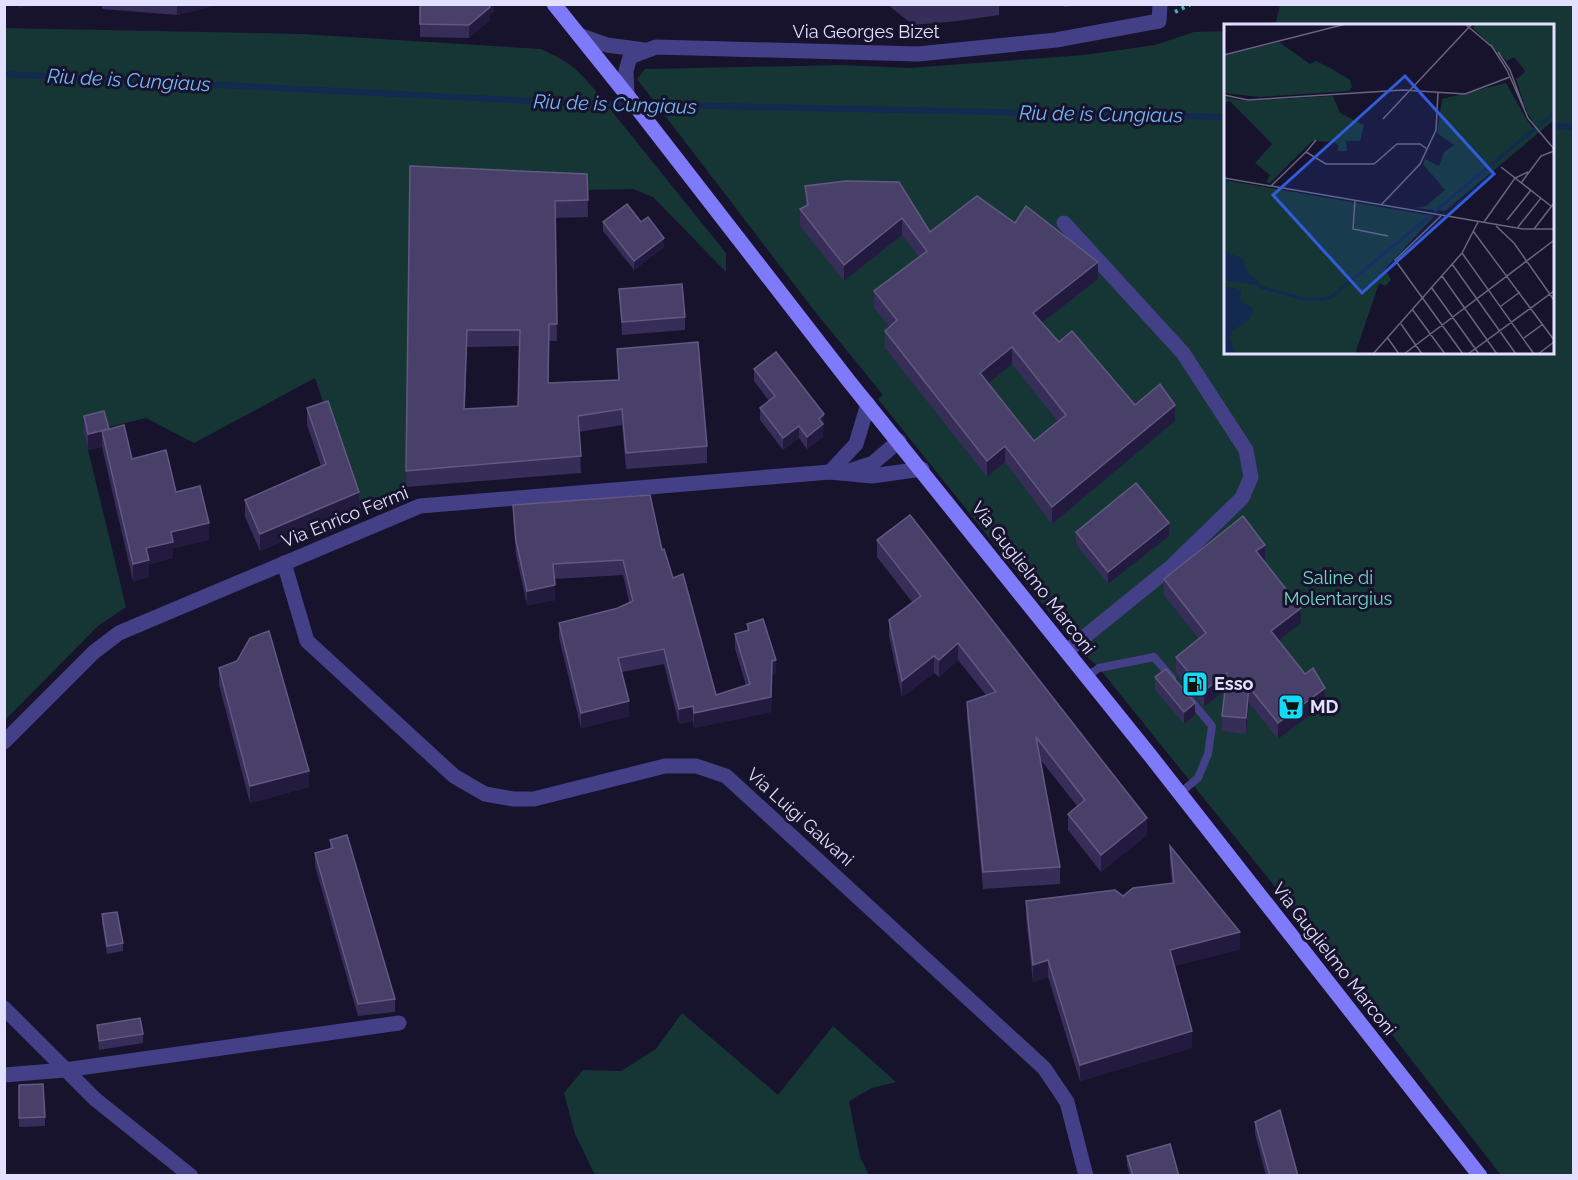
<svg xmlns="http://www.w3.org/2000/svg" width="1578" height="1180" viewBox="0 0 1578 1180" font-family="Raleway,sans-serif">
<rect width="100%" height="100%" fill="#17132c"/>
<!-- green -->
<g fill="#163535">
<path d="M1280,5H1573V1175L1502,1176L1500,1174L1334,960L1099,668L1076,646L878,399L883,395L813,309L637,79L645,69L844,65L908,68L1084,55L1155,45L1194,32L1225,31L1226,352H1552V26L1256,25L1276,22Z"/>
<path d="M5,28L301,34L541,49C567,61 576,67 594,89L726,253V272L653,197L633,189L587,190L411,183L406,487L359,509L315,378L194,443L146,418L84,433L126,607L98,626L5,720Z"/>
<path d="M682,1013L778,1095L833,1026L896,1082L872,1088L849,1101L860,1157L869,1175H595L575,1134L564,1093L583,1070L621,1071L656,1049Z"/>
</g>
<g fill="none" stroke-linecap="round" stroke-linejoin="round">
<!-- stream -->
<g stroke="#122950" stroke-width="6">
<path d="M4,74L572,103L1226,117"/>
<path d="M1552,126L1574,127"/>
</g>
<!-- path -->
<path stroke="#37b9b3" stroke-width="4" stroke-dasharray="3 4.5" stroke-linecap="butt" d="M1175,12L1191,4"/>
<!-- service -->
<g stroke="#444088" stroke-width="8">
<path d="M1086,677L1099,668L1154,657L1172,678"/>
<path d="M1180,793L1198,778L1208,754L1212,726L1188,697"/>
</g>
<!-- minor -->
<g stroke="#444088" stroke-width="15">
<path d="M579,35L607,45L644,50"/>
<path d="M627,95L626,71L630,57L656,47L918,54L1056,40L1159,21L1160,4"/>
<path d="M1064,223L1183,353L1246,450L1251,477L1242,498L1172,566L1067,651"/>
<path d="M849,471L873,463L899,441"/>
<path d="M830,472L856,444L868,404"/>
<path d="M284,563L307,641L454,776L485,794L513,799H534L665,766H696L726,776L1044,1068L1067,1102L1086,1176"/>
<path d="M4,742L94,652L119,633L420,506L830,472L872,476L922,469"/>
<path d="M4,1075L65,1070L399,1023"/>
</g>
<!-- tertiary -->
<path stroke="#444088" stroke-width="15" d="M4,1008L95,1099L191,1176"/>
<!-- secondary -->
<path stroke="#7f7af9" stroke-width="15" d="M554,4L627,95L848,380L1149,754L1480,1176"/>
</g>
<!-- wall -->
<g fill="#362d58" fill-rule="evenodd">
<path d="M102,4H212V6L177,15L102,9Z"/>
<path d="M420,4H494V11L490,15V20L469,38L420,37Z"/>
<path d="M887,4H999V15L958,21L913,25Z"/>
<path d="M1063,4H1091L1064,7Z"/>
<path d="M410,166L587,174L588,217L555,218L557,341H549L548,383L618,380L617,349L707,446V463L626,469L622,425L579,432L581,473L406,487ZM519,346L518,406L465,409L467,347Z"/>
<path d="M846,181L930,232L1098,279L1042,323L1059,342L1135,405L1175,421L1052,524L1005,462L987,477L885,348V331L890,327L874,308V291L919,257L902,235L844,281L800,226V209L806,206L805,186ZM1012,364L1058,422L1034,441L988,383Z"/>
<path d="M603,222H641L664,247L634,270L603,231Z"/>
<path d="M619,289L685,317V330L622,335Z"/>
<path d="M754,369L824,427L823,428V437L807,449L799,438L783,450L760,420V408L769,401L754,381Z"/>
<path d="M307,408L359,508L260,551L245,517V500L321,466L307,425Z"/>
<path d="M84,416L109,429L132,459L176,492L209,540L173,548V558L149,564V577L133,581L102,447L88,450L84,433Z"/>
<path d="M513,505L662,550L716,695L746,685L735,649V634L747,630V624L776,674L772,676L771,712L694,728L693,721L679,724L664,664L622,672L629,716L581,728L559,638V623L618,608L629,602L623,575L554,579L555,600L527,605L516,555L513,520Z"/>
<path d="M1076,532L1169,536L1108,584L1076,544Z"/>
<path d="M877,540L1147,835L1101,872L1068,830V814L1077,806L1040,759L1060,867V884L983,889L967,718V702L986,695L958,660L939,677L934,673L902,697L889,636V620L912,602L877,557Z"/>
<path d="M1265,560L1264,561L1301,623L1279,641L1325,704L1278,739L1249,703L1246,734L1222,731V716L1225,691L1204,707L1176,673V657L1199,639L1164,595V579Z"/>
<path d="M237,661L309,787L250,803L219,685V668Z"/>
<path d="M1155,677L1195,715L1184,724L1155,690Z"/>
<path d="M330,840L395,999V1012L358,1016L315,866V853L330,849Z"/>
<path d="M1170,846L1240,949L1174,966L1192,1048L1080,1081L1048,977L1033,982L1026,918V901L1123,896L1172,883L1170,863Z"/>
<path d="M102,914L123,943V951L107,954L102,923Z"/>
<path d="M97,1025L143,1034V1043L99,1050Z"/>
<path d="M19,1085L45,1117V1126L19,1127Z"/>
<path d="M1255,1122L1298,1176H1266L1255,1134Z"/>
<path d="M1127,1156L1179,1176H1130L1127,1165Z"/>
</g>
<!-- shaded-wall -->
<g fill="#221b3f">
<path d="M19,4H35L19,8Z"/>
<path d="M177,4H212V6L177,15Z"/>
<path d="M494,4V11L490,15V20L469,38V25L488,5Z"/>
<path d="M902,218V235L844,281V265Z"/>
<path d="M664,238V247L634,270V261Z"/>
<path d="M1098,262V279L1033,330V313Z"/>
<path d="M1012,347V364L980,390V373Z"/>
<path d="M1175,405V421L1052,524V507Z"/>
<path d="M824,414L823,437L807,449V437L819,419Z"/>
<path d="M799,426V438L783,450V438Z"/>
<path d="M109,429L102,431V447L88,450V434Z"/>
<path d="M1005,446V462L987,477V461Z"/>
<path d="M359,492V508L260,551V534Z"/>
<path d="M209,523V540L173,548V558L149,564V577L133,581V564L146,548L171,532Z"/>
<path d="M1169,523V536L1108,584V572Z"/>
<path d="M1265,545V560L1256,567V551Z"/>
<path d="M555,585V600L527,605V591Z"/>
<path d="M1301,608V623L1271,647V631Z"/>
<path d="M958,643V660L939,677V660Z"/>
<path d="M934,656V673L902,697V681Z"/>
<path d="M776,660V674L772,676L771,712L694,728V713L771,697L772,661Z"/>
<path d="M1227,673V689L1204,707V691Z"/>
<path d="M1249,687V703L1246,734V718Z"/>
<path d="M1325,688V704L1278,739V723Z"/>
<path d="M629,701V716L581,728V713Z"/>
<path d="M1195,703V715L1184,724V712Z"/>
<path d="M693,706V721L679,724V709Z"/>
<path d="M309,771V787L250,803V786Z"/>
<path d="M1147,818V835L1101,872V855Z"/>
<path d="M1240,932V949L1170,967V950Z"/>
<path d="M1048,960V977L1033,982V965Z"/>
<path d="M1192,1031V1048L1080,1081V1065Z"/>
</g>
<!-- building -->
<g fill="#49406a" stroke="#615981" stroke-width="1.5" fill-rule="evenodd">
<path d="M420,4H488L490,7L469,25L420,24Z"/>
<path d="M410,166L587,174L588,200L555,201L557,324H549L548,383L619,380L617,349L698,342L707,446L626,453L622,409L578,416L581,456L406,471ZM467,330H520L518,406L464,409Z"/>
<path d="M846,181L899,182L930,232L977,196L1015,223L1026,206L1098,262L1033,313L1059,342L1072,331L1135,405L1160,384L1175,405L1052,507L1005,446L987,461L885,331L897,320L874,291L927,251L902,218L844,265L800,209L808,205L805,186ZM1012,347L1066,415L1034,441L980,373Z"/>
<path d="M627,204L641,222L648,217L664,238L634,261L603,222Z"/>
<path d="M682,284L685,317L622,322L619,289Z"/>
<path d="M776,352L824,414L819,419L823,424L807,437L799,426L783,438L760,408L775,396L754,369Z"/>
<path d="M328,401L359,492L260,534L245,500L326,464L307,408Z"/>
<path d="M104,411L109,429L88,434L84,416Z"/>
<path d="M124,425L132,459L166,450L176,492L200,486L209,523L171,532L173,542L146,548L149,560L133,564L102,431Z"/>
<path d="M1136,483L1169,523L1108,572L1076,532Z"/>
<path d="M650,495L662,550L664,549L673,578L683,574L716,695L750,684L735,634L749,630L747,624L763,619L776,660L772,661L771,697L694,713L693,706L679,709L664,649L618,658L629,701L581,713L559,623L618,608L633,601L623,560L553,564L555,585L527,591L516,541L513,505Z"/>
<path d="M910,515L1147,818L1101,855L1068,814L1085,800L1036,737L1060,867L983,872L967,702L996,692L958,643L939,660L934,656L902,681L889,620L921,596L877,540Z"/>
<path d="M1243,516L1265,545L1256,551L1301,608L1271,631L1305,674L1313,668L1325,688L1278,723L1249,687L1246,718L1222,716L1227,673L1204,691L1176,657L1206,633L1164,579Z"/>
<path d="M269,631L309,771L250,786L219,668L237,661L250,638Z"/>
<path d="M1166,669L1195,703L1184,712L1155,677Z"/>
<path d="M347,835L395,999L358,1004L315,853L333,848L330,840Z"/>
<path d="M1170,846L1240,932L1170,950L1192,1031L1080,1065L1048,960L1033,965L1026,901L1115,890L1123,896L1133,888L1174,883Z"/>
<path d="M117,912L123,943L107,946L102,914Z"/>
<path d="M140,1018L143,1034L99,1041L97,1025Z"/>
<path d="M43,1084L45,1117L19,1118V1085Z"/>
<path d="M1280,1110L1298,1176H1270L1255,1122Z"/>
<path d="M1170,1144L1179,1176H1133L1127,1156Z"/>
</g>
<!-- icons -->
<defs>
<g id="fuel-square" transform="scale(1.35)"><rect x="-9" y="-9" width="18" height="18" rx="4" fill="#14dbf5" stroke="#17132c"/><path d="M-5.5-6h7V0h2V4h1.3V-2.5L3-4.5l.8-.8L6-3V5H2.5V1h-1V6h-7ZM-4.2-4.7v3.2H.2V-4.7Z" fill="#111"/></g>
<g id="supermarket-square" transform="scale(1.35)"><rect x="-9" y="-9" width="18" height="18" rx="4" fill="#14dbf5" stroke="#17132c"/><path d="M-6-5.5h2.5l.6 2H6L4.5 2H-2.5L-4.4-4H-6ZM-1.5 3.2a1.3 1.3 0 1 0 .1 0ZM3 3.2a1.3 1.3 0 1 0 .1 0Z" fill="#111"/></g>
</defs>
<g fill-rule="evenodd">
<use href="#fuel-square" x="1195" y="684"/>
<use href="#supermarket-square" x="1291" y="707"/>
</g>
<g text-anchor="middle" stroke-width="6" stroke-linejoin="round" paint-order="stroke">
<!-- street labels -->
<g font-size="18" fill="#e3dffe" stroke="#17132c">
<text x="866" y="38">Via Georges Bizet</text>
<text transform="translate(345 517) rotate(-22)" y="6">Via Enrico Fermi</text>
<text transform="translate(1033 578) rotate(52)" y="6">Via Guglielmo Marconi</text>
<text transform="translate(800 817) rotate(42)" y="6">Via Luigi Galvani</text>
<text transform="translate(1334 959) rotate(52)" y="6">Via Guglielmo Marconi</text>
</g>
<!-- park labels -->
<g font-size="18" fill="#6cdcc2" stroke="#17132c">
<text x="1338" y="584">Saline di<tspan x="1338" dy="21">Molentargius</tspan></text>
</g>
<!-- poi labels -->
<g font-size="18" font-weight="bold" fill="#e3dffe" stroke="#17132c" text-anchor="start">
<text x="1214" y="690">Esso</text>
<text x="1310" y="713">MD</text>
</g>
<!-- water labels -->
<g font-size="20" font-style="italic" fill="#72b8f9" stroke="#17132c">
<text transform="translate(129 80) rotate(3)" y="7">Riu de is Cungiaus</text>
<text transform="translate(615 104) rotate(2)" y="7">Riu de is Cungiaus</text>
<text transform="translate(1101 114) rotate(1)" y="7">Riu de is Cungiaus</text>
</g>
</g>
<!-- overview -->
<g transform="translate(1224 24)">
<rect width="330" height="330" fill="#17132c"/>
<path d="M253,0H330V96L221,187L190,184L202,182L221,166L199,140L201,135L215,142L220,128L230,121L213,109L218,75L282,59L303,96L309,104L312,102L303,89L292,55L301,48L299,44L290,33L283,37L249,4ZM55,18L86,40L92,37L108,45L126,56L128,63L125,67L35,73L0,69V32ZM109,72L116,89L140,101L136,117H122L123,127H113L115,122L110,118L88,117L46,159L42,158L46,151L31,139L48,120L6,77L0,79V73L22,77ZM0,156L210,192L161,245L167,256L161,262L155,259L131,330H0Z" fill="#163535"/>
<path d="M0,227L19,235L22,246L38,262L0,256ZM0,262L17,266L16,275L29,285L26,295L8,307L6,314L12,330H0Z" fill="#122950"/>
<path fill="none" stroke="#122950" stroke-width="3" d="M210,188L330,89M36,263L83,276L106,274L207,191"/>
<path fill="none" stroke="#696580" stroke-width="1.5" d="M241,0L267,22M267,21L283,46L304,94L330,125M274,28L286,46L300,84M0,31L122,0M0,71L24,76L179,66L241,70L286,53M159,95L248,0M92,116L82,128L102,140H150L173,120H196L203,125M277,143L327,182M0,154L299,205H330M297,159L317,132L330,127M47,162L82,128M131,176L129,205L164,212M157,181L196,140L212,106L214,68M217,192L171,236L239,330M283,196L307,166M260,198L291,154L304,148M272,202L290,219L330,276M294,203L317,174M310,205L330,179M249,207L330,316M238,229L310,330M228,240L292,330M218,252L273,330M207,263L255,330M277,282L296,268M188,285L221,330M177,300L198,330M163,313L175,330M300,314L319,300M149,330L238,229L254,198M180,330L329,217M244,330L330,267M314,330L330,318"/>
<path fill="#315cdc" fill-opacity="0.15" stroke="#315cdc" stroke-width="3" d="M181,52L270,150L138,269L49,171Z"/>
<rect width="330" height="330" fill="none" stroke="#e3dffe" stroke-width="3"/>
</g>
<!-- border -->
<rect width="1578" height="1180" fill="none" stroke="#e3dffe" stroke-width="12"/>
</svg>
